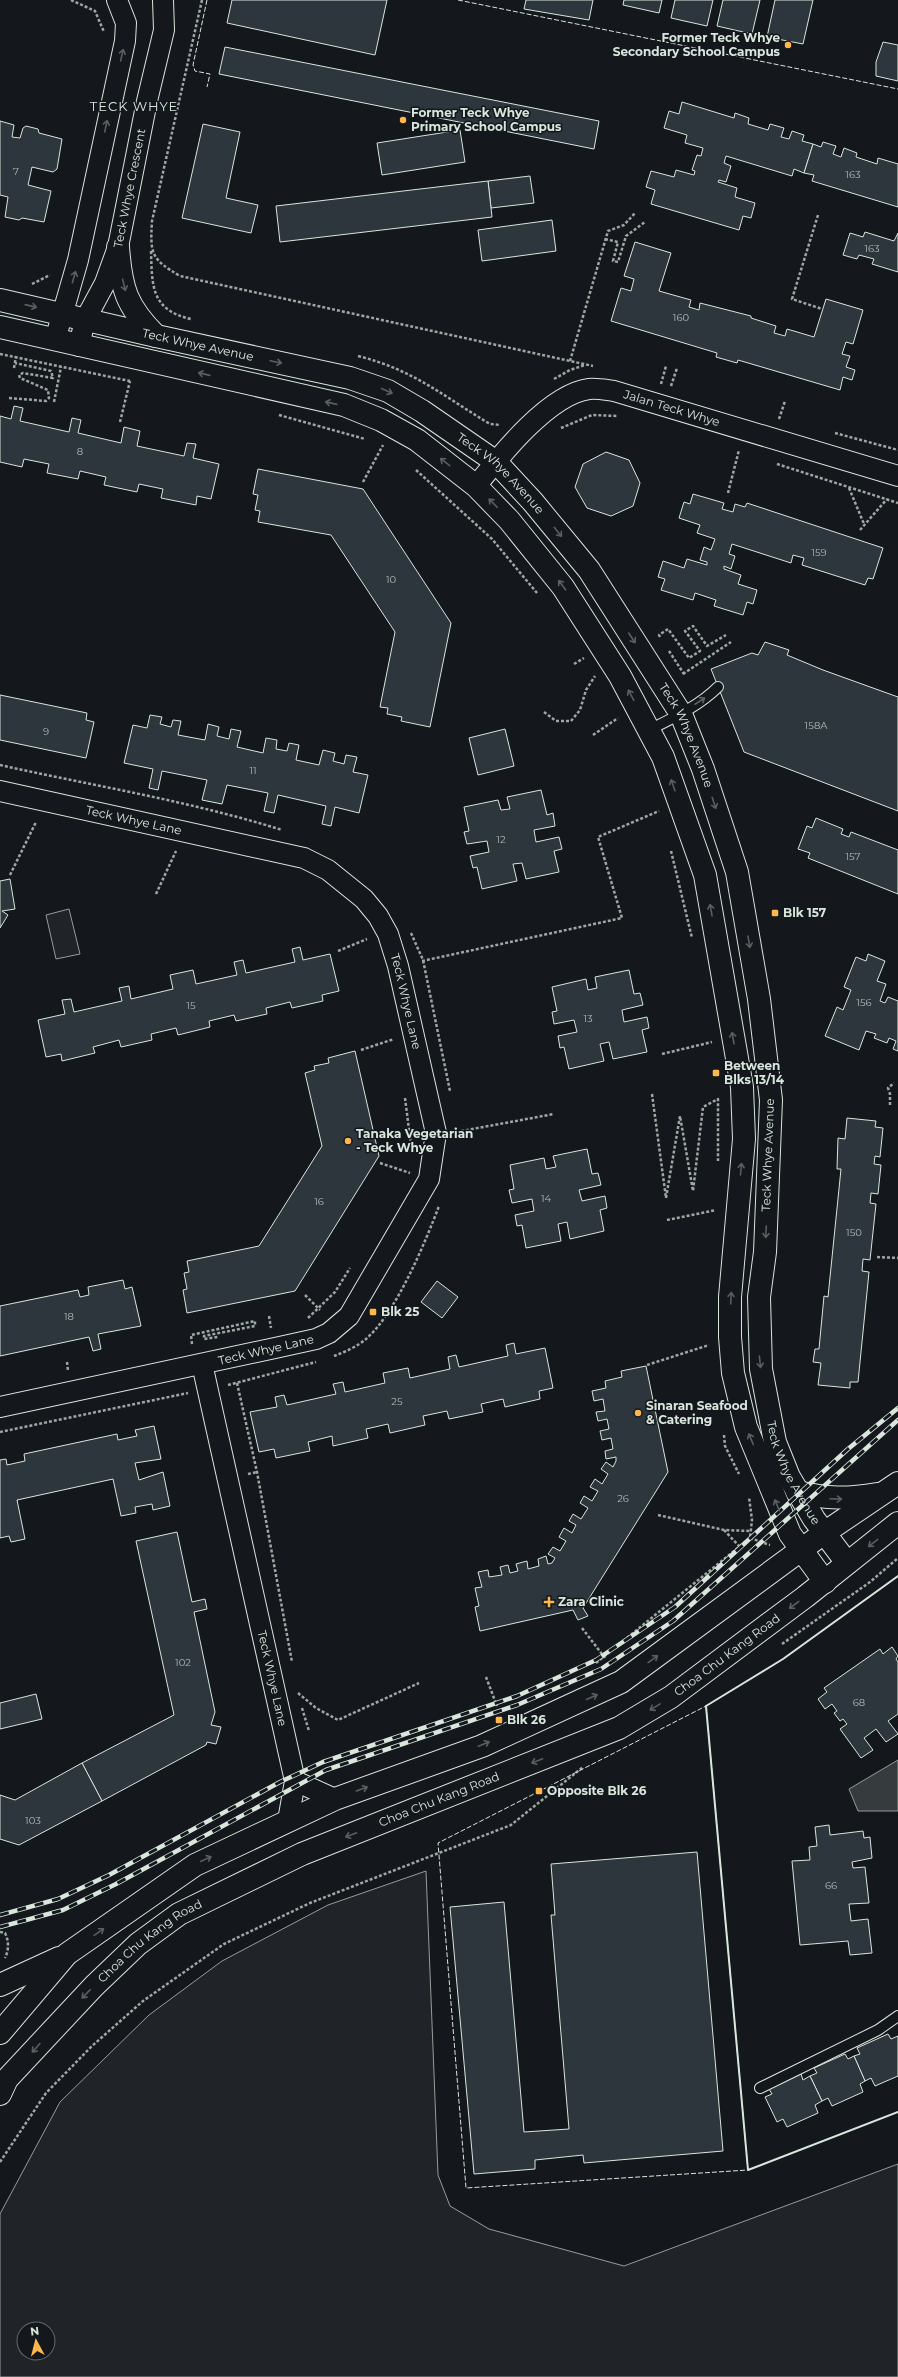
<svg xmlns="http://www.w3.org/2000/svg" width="898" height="2377" viewBox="0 0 898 2377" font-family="Montserrat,sans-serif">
<rect width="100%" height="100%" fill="#14181c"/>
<!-- green -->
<g fill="#202428" stroke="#939e99" fill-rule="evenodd">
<path d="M69,909L80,954L56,959L46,915Z"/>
<path d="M426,1871L438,2175L450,2206L489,2229L624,2266L898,2164V2377H0V2214L60,2102L149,2015L222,1961L328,1905ZM24,2329H48V2353H24Z"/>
</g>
<!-- water -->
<path fill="#363b3e" stroke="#939e99" d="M898,1760V1811H858L849,1789Z"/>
<!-- building -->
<g fill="#2c363c" stroke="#d8e6dc">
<path d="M232,0H387L375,55L227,23Z"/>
<path d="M526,0H593L589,20L524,9Z"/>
<path d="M624,0H662L659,13L623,5Z"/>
<path d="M675,0H713L707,26L671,18Z"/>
<path d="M723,0H760L752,34L717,26Z"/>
<path d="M775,0H813L803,44L767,37Z"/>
<path d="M883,42L898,45V81L876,76V62Z"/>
<path d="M225,47L599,121L594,149L219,74Z"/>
<path d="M682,102L734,118L735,113L749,118L748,124L768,130L770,124L784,128L781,137L789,139L792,131L804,135L802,141L813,144L804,173L794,169L792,176L726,156L724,163L731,166L726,182L719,180L718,182L737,188L735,197L755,203L751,218L743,216L739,230L651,204L655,190L646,187L651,171L674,177L676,170L694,175L695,171L692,170L697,155L701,156L703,148L685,143L687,135L664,128L669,111L679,114Z"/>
<path d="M0,121L14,125L12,137L20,138L23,128L26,126L38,129L39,133L62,139L57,169L53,172L32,167L28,185L51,191L44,222L22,218L19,220L5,217L8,197L0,195Z"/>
<path d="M203,124L240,132L226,198L258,205L251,233L182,218Z"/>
<path d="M460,130L465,162L382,175L377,143Z"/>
<path d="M823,142L836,146L833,154L841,157L844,148L857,153L856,157L877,164L878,158L898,164V207L812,181L814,175L804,173L813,144L821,147Z"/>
<path d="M530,176L534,203L491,208L488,181Z"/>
<path d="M488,181L492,217L280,242L276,206Z"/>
<path d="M552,220L556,251L482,261L478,230Z"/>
<path d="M865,232L894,241L898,233V272L872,264L874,259L859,255L857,259L843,255L850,233L863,237Z"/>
<path d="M635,242L671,253L659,291L691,300L689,307L699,310L700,303L751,316V318L776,326L774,333L785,336L787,329L814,337L826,299L863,310L853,344L846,342L842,354L850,356L846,367L855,370L852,380L843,377L840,390L738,360L737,363L716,357L717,353L611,321L621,288L631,291L634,279L624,276Z"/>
<path d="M14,406L23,408L20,421L69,432L72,418L81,420L78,433L121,443L124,427L140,431L137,446L184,456L187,443L196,444L193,458L219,464L211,499L197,496L196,505L161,498L163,489L139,484L137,492L104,485L106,477L80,471L78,479L47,473L49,464L24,459L22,467L0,462V416L11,419Z"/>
<path d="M606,452L629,460L640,483L633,506L611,516L587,508L575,487L583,464Z"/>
<path d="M258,469L363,489L451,623L430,727L401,721L402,717L387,714L388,708L380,707L395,632L331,535L258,522L260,511L255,510L258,495L253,494Z"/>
<path d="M693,494L724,503L722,509L733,512L735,504L745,507L747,503L883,548L873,579L868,578L865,585L802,565L804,558L793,555L791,563L732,544L729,554L735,556L731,569L724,566V569L741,575L738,584L757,590L753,604L747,602L743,615L714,606L716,600L695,593L693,600L661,590L665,579L658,577L663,561L684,568L687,559L707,565V562L700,560L704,547L711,550L715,539L697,533L700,525L679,518L684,502L690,504Z"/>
<path d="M765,642L789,650L787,655L823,670L898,697V811L744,752L711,669L752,653L758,655Z"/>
<path d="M0,695L87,713L86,720L94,722L86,758L0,740Z"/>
<path d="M150,715L162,717L160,724L171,727L173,720L181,721L178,735L205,740L208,724L219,727L217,736L229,739L231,729L241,731L237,747L263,753L266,738L277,740L276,749L287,751L289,743L299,745L296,760L319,765L323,750L335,753L333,761L344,764L346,755L357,757L353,772L368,775L359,813L335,807L331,826L322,824L326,806L278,795L274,813L264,811L268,793L227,785L222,804L202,800L207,780L162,771L158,790L149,788L153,769L124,763L133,725L147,728Z"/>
<path d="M505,729L514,766L478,775L469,738Z"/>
<path d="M541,790L547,815L553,813L555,826L534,830L536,842L559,837L562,849L554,851L559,872L526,879L522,863L513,864L517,881L482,889L477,867L473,868L470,856L489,852L487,841L467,844L464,832L469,831L464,807L498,800L501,810L510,809L507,797Z"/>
<path d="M816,818L843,829L841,834L849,837L851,832L898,850V894L808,858L810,853L798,849L807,826L812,828Z"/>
<path d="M10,879L15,909L2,911L8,915L0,928V881Z"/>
<path d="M300,947L303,960L330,954L339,991L322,995L323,1001L292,1008L290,1002L266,1008L267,1014L236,1021L234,1015L209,1021L210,1027L178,1035L176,1028L151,1034L152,1040L121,1047L119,1040L93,1047L95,1053L62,1061L61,1054L46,1057L38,1020L65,1014L62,1000L71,999L74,1012L122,1001L119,988L129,986L131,999L173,989L170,975L193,970L196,984L237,975L234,962L243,960L246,973L295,962L292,949Z"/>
<path d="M868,954L885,961L877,981L886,984L880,1001L885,1003L888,997L898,1001V1051L893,1049L896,1041L889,1038L887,1043L874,1038L876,1034L866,1031L859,1050L825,1036L837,1007L843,1010L851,990L844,987L856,957L866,961Z"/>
<path d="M629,970L634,994L640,993L643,1005L622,1010L624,1022L647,1017L649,1028L642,1030L647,1052L613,1059L609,1042L600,1044L604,1061L569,1069L564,1047L560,1048L558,1036L577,1032L574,1020L554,1024L552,1012L557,1011L552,987L586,979L588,990L597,988L595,977Z"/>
<path d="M355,1051L379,1156L295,1291L187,1313L183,1290L187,1289L184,1273L189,1272L187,1261L259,1246L322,1146L305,1073L315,1070L314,1066L329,1063L328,1058Z"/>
<path d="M847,1118L876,1121L875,1127L883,1128L880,1157L875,1156L874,1164L881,1165L878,1194L871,1193L870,1203L876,1204L870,1260L863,1259L862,1271L869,1272L858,1382H850V1388L818,1385L821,1363L813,1362L815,1349H819L824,1296L828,1297L841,1169H837L838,1138L845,1139Z"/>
<path d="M587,1149L592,1174L598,1173L601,1185L579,1190L582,1201L605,1196L607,1208L600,1210L604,1231L570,1239L567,1222L558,1224L561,1241L526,1248L522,1225L517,1226L515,1215L534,1211L532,1199L512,1203L509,1190L514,1189L510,1165L544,1158L546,1169L556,1167L553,1156Z"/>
<path d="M123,1280L125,1289L132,1287L141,1326L98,1334L101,1349L93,1351L89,1337L0,1356V1306L78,1290L80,1297L89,1295L88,1287Z"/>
<path d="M437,1281L458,1297L442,1318L421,1302Z"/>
<path d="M514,1343L516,1354L545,1348L553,1388L539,1391L540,1399L505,1407L503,1399L481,1404L483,1412L449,1419L447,1411L423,1416L425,1425L390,1433L388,1424L366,1429L368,1438L333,1446L332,1436L308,1442L310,1451L276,1458L274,1449L259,1452L250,1412L277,1407L275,1397L284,1395L287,1405L336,1394L333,1384L343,1382L345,1392L385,1383L383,1373L408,1368L410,1378L450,1369L448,1357L456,1355L459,1367L508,1356L506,1345Z"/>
<path d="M646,1366L668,1472L583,1608L588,1616L578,1620L573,1610L480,1631L475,1607L479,1606L475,1588L482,1587L478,1572L488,1570L489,1577L502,1575L500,1567L508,1565L510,1573L518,1571L516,1564L527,1561L528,1569L539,1566L538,1559L546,1556L548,1564L552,1563L555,1558L548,1554L553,1547L560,1551L566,1541L559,1537L564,1528L572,1533L576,1525L569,1521L573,1514L581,1519L588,1508L580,1503L584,1496L592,1501L598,1491L590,1487L595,1479L602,1484L608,1474L601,1469L606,1462L613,1467L616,1461V1457L606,1459L605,1451L613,1449L611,1438L602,1440L600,1431L609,1429L607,1419L598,1421L596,1412L605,1411L603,1399L594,1401L592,1391L606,1388L605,1381L622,1377L621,1371Z"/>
<path d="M154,1426L161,1459L135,1463L139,1480L163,1472L170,1506L153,1510L152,1504L135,1507L136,1513L121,1516L113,1479L17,1500L25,1539L11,1542L9,1536L0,1538V1460L6,1459L7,1465L25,1461L24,1454L117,1434L118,1440L137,1436L135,1430Z"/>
<path d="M177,1532L192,1602L205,1599L207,1609L194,1612L215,1712L211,1725L221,1727L216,1744L207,1742L206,1745L102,1801L82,1763L174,1715L136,1541Z"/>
<path d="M892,1647L898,1656L896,1659L898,1662V1714L888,1721L898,1734L886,1742L876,1729L864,1738L873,1750L861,1758L840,1729L847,1724L843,1719L840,1721L834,1713L837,1711L832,1704L825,1709L818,1699L827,1692L824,1688L880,1649L883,1654Z"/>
<path d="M36,1694L42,1719L0,1729V1703Z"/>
<path d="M82,1763L102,1801L19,1845L0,1839V1795L15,1800Z"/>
<path d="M829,1825L830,1835L863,1831L864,1838L870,1837L872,1858L852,1862L853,1868L865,1867L869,1903L849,1904L851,1921L868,1919L872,1953L850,1955L848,1941L800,1945L792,1861L810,1860L809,1847L817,1846L815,1827Z"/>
<path d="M697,1852L723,2151L584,2163L583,2155L535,2160V2169L474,2174L450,1907L504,1902L524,2132L569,2129L551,1915H555L551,1864Z"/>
<path d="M888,2034L891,2039L898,2036V2076L875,2086L871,2078L865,2081L854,2056L860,2054L857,2048Z"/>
<path d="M845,2054L848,2059L854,2056L865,2081L860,2084L863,2092L832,2106L828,2098L822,2101L810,2076L817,2073L814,2068Z"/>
<path d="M801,2074L803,2080L810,2076L822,2101L815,2105L818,2113L787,2127L783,2119L777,2122L765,2097L772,2094L769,2089Z"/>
</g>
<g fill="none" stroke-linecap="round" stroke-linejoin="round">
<!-- lane casing -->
<g stroke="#d8e6dc" stroke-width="12">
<g id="lane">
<path d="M649,730C673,718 699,706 718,687"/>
<path d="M760,2088L878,2030L898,2016"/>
</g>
</g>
<!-- street casing -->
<g stroke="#d8e6dc" stroke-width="22">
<g id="street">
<path d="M55,340L78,260L125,41L126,23L117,0"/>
<path id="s1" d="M79,346L85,320L105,283L118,247L147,101L164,30L163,0"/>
<path id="s2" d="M476,486C500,456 549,394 589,389C597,388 606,390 614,391L898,476"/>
<path id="s3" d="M0,791L304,858L328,870L364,899L378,916L388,934L398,966L436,1133L429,1179L349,1316L329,1333L316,1339L275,1348L0,1407"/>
<path id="s4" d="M202,1364L295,1781L288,1821"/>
<path d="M295,1781L335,1799"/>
</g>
</g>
<!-- secondary casing -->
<g stroke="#d8e6dc" stroke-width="24">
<g id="secondary">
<path d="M118,247C121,288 126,306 156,336"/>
<path id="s5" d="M0,300L156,336L350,378L388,391L422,411L496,462L533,502L589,570L681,714L703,769L737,872L759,999L771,1100L765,1252L759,1297L761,1369L775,1442L789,1477L814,1519L847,1563"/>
<path d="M0,327L344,405L381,420L417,440L476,486L509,520L563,587L620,676L663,757L705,875L742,1087L744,1139L730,1297V1337L733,1373L746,1427L790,1534L825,1582"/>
</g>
</g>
<!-- primary casing -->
<g stroke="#d8e6dc" stroke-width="24">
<g id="primary">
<path d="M797,1492C828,1499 847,1499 877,1494"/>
<path d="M0,1985L59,1958"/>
<path d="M0,2033L67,1954L195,1865L335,1799L482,1746L621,1682L824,1533L898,1483"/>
<path id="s6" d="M0,2094L7,2079L94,1986L138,1944L179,1914L302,1854L619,1728L671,1697L805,1597L898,1523"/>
</g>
</g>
<!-- path -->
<g stroke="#9da8a2" stroke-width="2.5" stroke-dasharray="3 2" stroke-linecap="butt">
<path d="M71,0L95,11L104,32"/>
<path d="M202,0L152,221C150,254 151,259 180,276L593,366"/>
<path d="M818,215L792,299L822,309"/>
<path d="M605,239L618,242L613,261L618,262L626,236L645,222"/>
<path d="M151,251C152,286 151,310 191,319"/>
<path d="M32,284L50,275"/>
<path d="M0,354L130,381"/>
<path d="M358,356C414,370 443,396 490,424L500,425"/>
<path d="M570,361L608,231L624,225L635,213"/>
<path d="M14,368L16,356"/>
<path d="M554,379L570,370L585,365"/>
<path d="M661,384L666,366"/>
<path d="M671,386L677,368"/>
<path d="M9,398L46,401L49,398L48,390L20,378L19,375L23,373L53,378L51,371L15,363"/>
<path d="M54,402L61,367"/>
<path d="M279,415L365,439"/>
<path d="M779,419L785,401"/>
<path d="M120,422L130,381"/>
<path d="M561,428L592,415L617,416"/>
<path d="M835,433L898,450"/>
<path d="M777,464L898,503"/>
<path d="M416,470L492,539L537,593"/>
<path d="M363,482L383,445"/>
<path d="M849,488L864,524"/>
<path d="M728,493L739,450"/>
<path d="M860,530L887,499"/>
<path d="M660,637L659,635L668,629L689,658L700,651L685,631L693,626L707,646L726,635"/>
<path d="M669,651L684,674"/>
<path d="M574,664L584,658"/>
<path d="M683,674L731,642"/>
<path d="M544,712L556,721H571L580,710L586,690L595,676"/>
<path d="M593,735L618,718"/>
<path d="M0,765C94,786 190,801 282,830"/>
<path d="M671,851L692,938"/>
<path d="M10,875L36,822"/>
<path d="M156,894L176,851"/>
<path d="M411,933L423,960L450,1091"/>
<path d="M338,951L367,939"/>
<path d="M422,961L622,918L598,837L659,811"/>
<path d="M361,1050L394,1039"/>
<path d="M662,1054L712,1042"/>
<path d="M652,1094L666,1198L680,1116L693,1191L703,1107L718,1099V1161"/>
<path d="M405,1098L411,1145"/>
<path d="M890,1105V1094L888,1088L894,1083"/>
<path d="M456,1132L554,1114"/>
<path d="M380,1163L410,1173"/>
<path d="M667,1220L716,1210"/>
<path d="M877,1257L898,1258"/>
<path d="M305,1295L320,1310"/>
<path d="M269,1316L271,1328"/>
<path d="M308,1318L335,1292L350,1268"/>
<path d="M192,1344L191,1335L255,1321V1326L204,1336V1339L218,1337"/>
<path d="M334,1356C345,1352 358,1346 366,1339C396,1313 425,1243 439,1206"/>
<path d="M67,1362L68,1371"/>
<path d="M647,1365L709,1345"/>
<path d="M237,1383L257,1472L292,1662"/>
<path d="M228,1385L316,1362"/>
<path d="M0,1432L188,1393"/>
<path d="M724,1435L725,1446L739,1474"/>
<path d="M248,1474L257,1472"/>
<path d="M658,1515L724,1530L751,1531"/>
<path d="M724,1530L739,1546"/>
<path d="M750,1538L770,1545"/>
<path d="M582,1628L605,1658"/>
<path d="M782,1644L870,1582L898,1558"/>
<path d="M596,1663L750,1538L752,1520L749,1497"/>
<path d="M486,1677L497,1706"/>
<path d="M298,1693L316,1708L338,1720L419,1683"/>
<path d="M302,1708L309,1731"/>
<path d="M0,1932L5,1933C9,1941 9,1950 5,1958"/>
<path d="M0,2162L46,2093L92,2046L143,2001L224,1944L310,1903L511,1825L583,1767"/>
</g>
<!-- lane -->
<use href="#lane" stroke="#14181c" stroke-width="10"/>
<!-- street -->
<use href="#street" stroke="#14181c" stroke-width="20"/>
<!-- secondary -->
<use href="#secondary" stroke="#14181c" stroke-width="22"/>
<!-- primary -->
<use href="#primary" stroke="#14181c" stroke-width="22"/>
<!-- rail casing -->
<g stroke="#d8e6dc" stroke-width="4.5">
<g id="rail">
<path d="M0,1915L58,1899L109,1875L280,1782L323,1762L517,1696L596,1660L675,1607L848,1449L898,1408"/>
<path d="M0,1927L63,1910L116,1884L326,1770L517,1705L601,1669L673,1621L898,1420"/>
</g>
</g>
<!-- rail -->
<use href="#rail" stroke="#14181c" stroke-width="3" stroke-dasharray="9" stroke-linecap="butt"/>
<!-- fence -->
<g stroke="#d8e6dc" stroke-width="1" stroke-dasharray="5 2" stroke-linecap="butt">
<path d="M207,0L193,65L195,71L210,74L207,87"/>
<path d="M458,0L898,89"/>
<path d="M706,1706L748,2170L466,2188L438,1843Z"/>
</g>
<!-- wall -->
<path stroke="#d8e6dc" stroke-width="2" d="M898,1576L783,1659L706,1706L748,2170L898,2112"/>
</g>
<!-- one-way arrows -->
<defs><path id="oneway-shaft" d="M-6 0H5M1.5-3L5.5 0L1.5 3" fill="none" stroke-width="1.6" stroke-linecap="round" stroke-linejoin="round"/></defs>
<g stroke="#59605f">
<use href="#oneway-shaft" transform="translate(122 55) rotate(-77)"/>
<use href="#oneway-shaft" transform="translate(106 126) rotate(-78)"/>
<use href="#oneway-shaft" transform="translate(74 277) rotate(-74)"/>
<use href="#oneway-shaft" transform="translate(124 285) rotate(76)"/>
<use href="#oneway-shaft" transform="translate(31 306) rotate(13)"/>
<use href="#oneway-shaft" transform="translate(276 362) rotate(12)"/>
<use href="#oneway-shaft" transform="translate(204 374) rotate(-167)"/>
<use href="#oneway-shaft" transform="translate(387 391) rotate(24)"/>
<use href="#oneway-shaft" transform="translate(331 403) rotate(-167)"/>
<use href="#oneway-shaft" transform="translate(445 462) rotate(-142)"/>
<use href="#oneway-shaft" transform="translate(493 503) rotate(-134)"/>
<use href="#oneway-shaft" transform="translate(558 532) rotate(51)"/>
<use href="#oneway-shaft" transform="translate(562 585) rotate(-127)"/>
<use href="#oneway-shaft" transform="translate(632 638) rotate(57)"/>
<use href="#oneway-shaft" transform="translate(631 695) rotate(-118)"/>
<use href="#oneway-shaft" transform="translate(700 701) rotate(-33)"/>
<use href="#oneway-shaft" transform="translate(673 785) rotate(-109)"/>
<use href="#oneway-shaft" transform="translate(714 803) rotate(72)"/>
<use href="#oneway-shaft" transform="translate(711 910) rotate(-100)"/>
<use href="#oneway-shaft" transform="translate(749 942) rotate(80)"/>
<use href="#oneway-shaft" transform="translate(733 1038) rotate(-100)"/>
<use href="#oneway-shaft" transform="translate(741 1169) rotate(-85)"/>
<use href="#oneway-shaft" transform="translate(766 1232) rotate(93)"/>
<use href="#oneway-shaft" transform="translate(731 1298) rotate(-87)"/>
<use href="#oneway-shaft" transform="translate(760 1362) rotate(84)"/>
<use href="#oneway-shaft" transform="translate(751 1439) rotate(-112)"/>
<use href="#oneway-shaft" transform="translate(836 1499) rotate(2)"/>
<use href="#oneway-shaft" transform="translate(777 1505) rotate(-113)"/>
<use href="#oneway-shaft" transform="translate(873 1543) rotate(142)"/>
<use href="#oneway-shaft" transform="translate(794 1605) rotate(143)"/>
<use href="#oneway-shaft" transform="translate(653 1659) rotate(-36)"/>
<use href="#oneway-shaft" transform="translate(592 1697) rotate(-24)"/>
<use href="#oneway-shaft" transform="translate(655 1707) rotate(149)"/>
<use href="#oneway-shaft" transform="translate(484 1744) rotate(-23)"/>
<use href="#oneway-shaft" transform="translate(537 1761) rotate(158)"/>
<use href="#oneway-shaft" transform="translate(362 1789) rotate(-20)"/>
<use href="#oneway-shaft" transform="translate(351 1835) rotate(159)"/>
<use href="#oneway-shaft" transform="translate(206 1859) rotate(-25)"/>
<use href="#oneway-shaft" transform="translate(99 1932) rotate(-35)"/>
<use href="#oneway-shaft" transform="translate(86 1994) rotate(134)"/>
<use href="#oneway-shaft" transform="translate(36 2048) rotate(132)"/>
</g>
<!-- markers -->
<g fill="#ffb74d" stroke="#14181c" stroke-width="1.5">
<circle cx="788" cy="45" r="4"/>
<circle cx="403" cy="120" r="4"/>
<rect x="771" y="909" width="8" height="8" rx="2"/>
<rect x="712" y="1069" width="8" height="8" rx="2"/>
<circle cx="348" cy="1141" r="4"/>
<rect x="369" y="1308" width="8" height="8" rx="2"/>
<circle cx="638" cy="1413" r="4"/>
<path d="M547 1596h4v4h4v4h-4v4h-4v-4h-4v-4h4z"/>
<rect x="495" y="1716" width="8" height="8" rx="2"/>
<rect x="535" y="1787" width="8" height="8" rx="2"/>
</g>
<g text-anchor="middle" stroke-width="3" stroke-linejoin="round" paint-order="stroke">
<!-- number labels -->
<g font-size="10" fill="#adbab4">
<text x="16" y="175">7</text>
<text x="853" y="178">163</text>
<text x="872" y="252">163</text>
<text x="681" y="321">160</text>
<text x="80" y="455">8</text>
<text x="819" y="556">159</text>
<text x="391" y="583">10</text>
<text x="816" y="729">158A</text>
<text x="46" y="735">9</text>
<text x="253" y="774">11</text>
<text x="501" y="843">12</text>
<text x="853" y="860">157</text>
<text x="864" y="1006">156</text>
<text x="191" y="1009">15</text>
<text x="588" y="1022">13</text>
<text x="546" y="1202">14</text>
<text x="319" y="1205">16</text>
<text x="854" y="1236">150</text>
<text x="69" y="1320">18</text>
<text x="397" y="1405">25</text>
<text x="623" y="1502">26</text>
<text x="183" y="1666">102</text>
<text x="859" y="1706">68</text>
<text x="33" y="1824">103</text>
<text x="831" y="1889">66</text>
</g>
<!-- poi labels -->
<g font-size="12" font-weight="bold" fill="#d8e6dc" stroke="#14181c" text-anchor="start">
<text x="780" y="42" text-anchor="end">Former Teck Whye<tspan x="780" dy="14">Secondary School Campus</tspan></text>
<text x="411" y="117">Former Teck Whye<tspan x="411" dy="14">Primary School Campus</tspan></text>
<text x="783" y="917">Blk 157</text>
<text x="724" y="1070">Between<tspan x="724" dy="14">Blks 13/14</tspan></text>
<text x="356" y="1138">Tanaka Vegetarian<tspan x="356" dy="14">- Teck Whye</tspan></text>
<text x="381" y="1316">Blk 25</text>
<text x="646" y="1410">Sinaran Seafood<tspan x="646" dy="14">&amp; Catering</tspan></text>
<text x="558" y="1606">Zara Clinic</text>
<text x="507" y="1724">Blk 26</text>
<text x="547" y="1795">Opposite Blk 26</text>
</g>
<!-- street labels -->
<g font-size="12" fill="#d8e6dc" stroke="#14181c">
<text dy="4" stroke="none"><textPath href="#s1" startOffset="167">Teck Whye Crescent</textPath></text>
<text dy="4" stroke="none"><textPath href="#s5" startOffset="203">Teck Whye Avenue</textPath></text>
<text dy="4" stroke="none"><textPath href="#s2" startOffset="237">Jalan Teck Whye</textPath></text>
<text dy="4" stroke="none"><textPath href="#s5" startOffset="539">Teck Whye Avenue</textPath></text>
<text dy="4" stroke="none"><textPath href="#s5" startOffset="863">Teck Whye Avenue</textPath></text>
<text dy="4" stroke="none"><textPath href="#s3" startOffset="137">Teck Whye Lane</textPath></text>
<text dy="4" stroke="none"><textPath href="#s3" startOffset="497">Teck Whye Lane</textPath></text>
<text transform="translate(768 1155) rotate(-88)" y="4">Teck Whye Avenue</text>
<text transform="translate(266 1350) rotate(-13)" y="4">Teck Whye Lane</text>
<text dy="4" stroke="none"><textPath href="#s5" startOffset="1619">Teck Whye Avenue</textPath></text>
<text dy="4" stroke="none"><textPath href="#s6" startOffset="864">Choa Chu Kang Road</textPath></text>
<text dy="4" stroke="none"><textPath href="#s4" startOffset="322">Teck Whye Lane</textPath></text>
<text dy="4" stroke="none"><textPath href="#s6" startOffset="540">Choa Chu Kang Road</textPath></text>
<text dy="4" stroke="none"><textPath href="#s6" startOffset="216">Choa Chu Kang Road</textPath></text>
</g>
<!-- neighbourhood labels -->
<g font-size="13" letter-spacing="1" fill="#d8e6dc" stroke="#14181c">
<text x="134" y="111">TECK WHYE</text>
</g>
</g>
<!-- north arrow -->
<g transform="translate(36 2341) rotate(353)"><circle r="19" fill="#14181c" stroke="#626a69"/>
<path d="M0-3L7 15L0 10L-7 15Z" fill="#ffb74d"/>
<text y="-6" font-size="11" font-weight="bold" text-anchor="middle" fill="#d8e6dc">N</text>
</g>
</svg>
